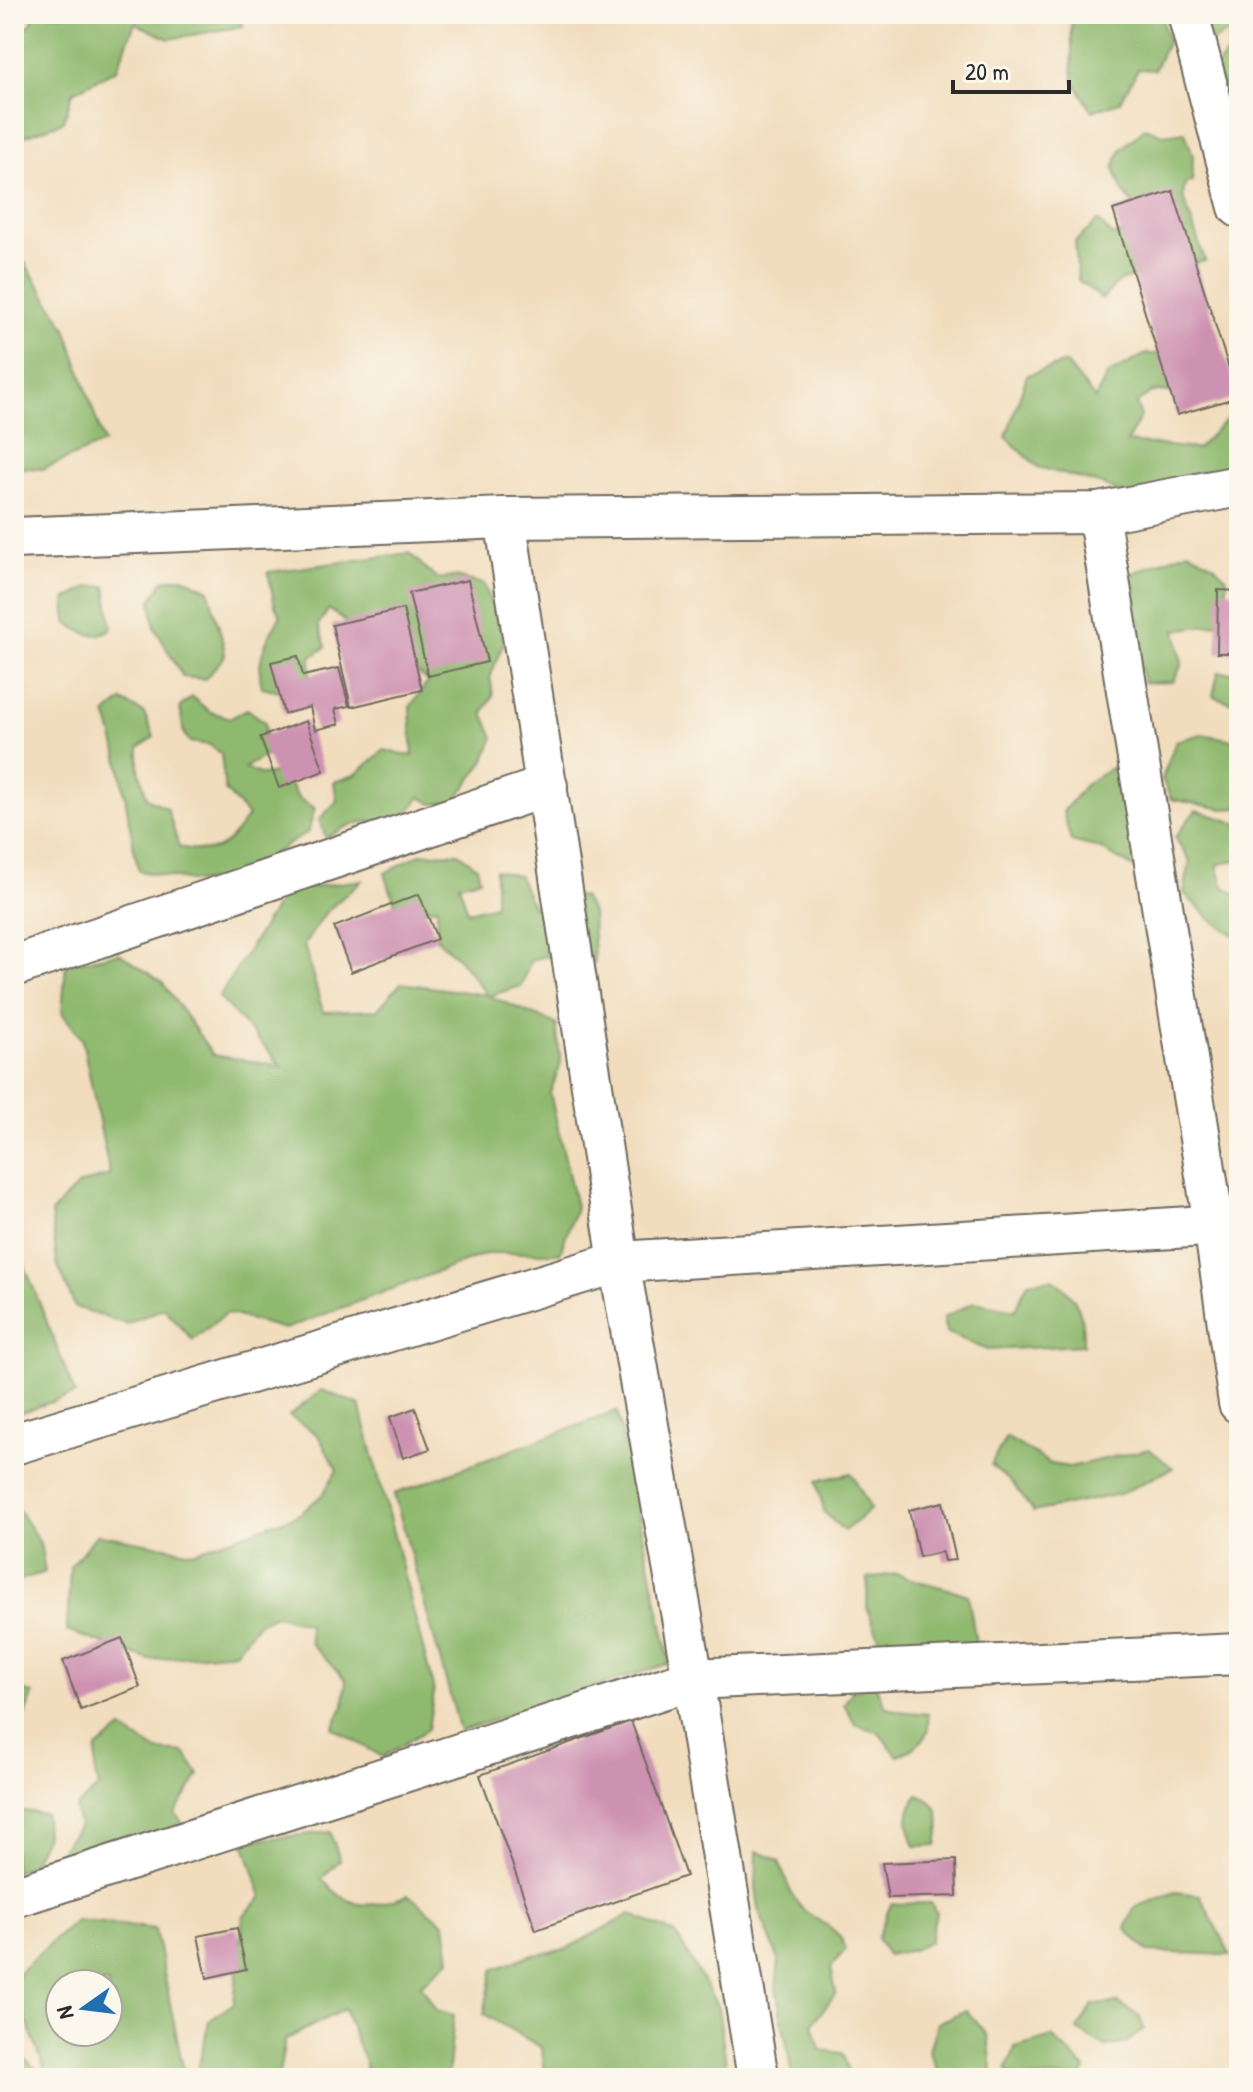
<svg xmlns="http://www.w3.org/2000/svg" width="1253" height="2092" viewBox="0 0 1253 2092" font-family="'Patrick Hand',sans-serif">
<rect width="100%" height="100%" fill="#fbf7ec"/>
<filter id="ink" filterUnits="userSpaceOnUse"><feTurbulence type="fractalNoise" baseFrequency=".0125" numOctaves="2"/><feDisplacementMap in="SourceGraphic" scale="16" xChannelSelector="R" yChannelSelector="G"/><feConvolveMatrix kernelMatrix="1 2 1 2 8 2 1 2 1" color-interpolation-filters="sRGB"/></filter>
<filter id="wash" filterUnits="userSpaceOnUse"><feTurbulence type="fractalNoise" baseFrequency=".006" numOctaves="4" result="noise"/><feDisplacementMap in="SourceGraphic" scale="32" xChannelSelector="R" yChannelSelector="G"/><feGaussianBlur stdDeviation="1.8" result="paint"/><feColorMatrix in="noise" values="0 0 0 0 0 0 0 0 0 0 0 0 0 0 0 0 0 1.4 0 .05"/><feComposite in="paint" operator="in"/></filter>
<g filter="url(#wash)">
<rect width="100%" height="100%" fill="#f1ddbd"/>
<!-- forest -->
<g fill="#90b96f" stroke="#5e724d" stroke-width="2" fill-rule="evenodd">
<path d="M35,14H233L244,26L169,39L135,23L117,69L73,92L63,122L14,140V28L30,26Z"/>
<path d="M1071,14H1161L1168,41L1154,70L1138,69L1120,102L1092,111L1073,80Z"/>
<path d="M1174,14H1239V142L1216,68L1229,51L1228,32L1204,47Z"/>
<path d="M1145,128L1163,135L1185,132L1193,156L1192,181L1185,184L1183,196L1205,261L1121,280L1102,299L1078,280L1075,242L1098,221L1112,235L1134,233L1142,215L1123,192L1114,168L1121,149Z"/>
<path d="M14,255L23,260L66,328L104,443L43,469L14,467Z"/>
<path d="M1146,354H1178L1180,392H1151L1136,404L1141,416L1127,442L1197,449L1239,407V465L1202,471L1132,498L1103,485L1038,467L1006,437L1027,375L1066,363L1095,399L1107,375Z"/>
<path d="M1188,551L1214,565L1227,579V622L1176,630L1182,664L1173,682L1144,683L1134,641L1141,621L1131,613L1122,577Z"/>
<path d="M409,553L437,579L455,577L484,584L505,641L490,677L493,695L483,713L494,737L484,762L455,801L433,804L420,797C398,832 387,815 355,824C345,826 335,833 326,838L319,820L337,801L334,782L355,775L384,750L413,756L410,707L428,682C399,654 362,636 329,609L318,625L326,647L311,657L309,685L295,695L262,687C255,660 267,638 281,615L275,606L268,572Z"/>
<path d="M183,577L209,590C213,612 223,634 225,656L205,679L183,677L155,628L151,601L164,580Z"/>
<path d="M106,586L112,628C94,641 84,633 67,623L65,600L89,587Z"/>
<path d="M1218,672L1239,673V705L1213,696Z"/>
<path d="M192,697L210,712L231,718L247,709L265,722L267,755L244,768L262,775L283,772L298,798L315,808L308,832L235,878L196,882L139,871C126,818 124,764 106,714L122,701L144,713L154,737L139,748V769L147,798L167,808L179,847C221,856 224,848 248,816L225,790L221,754L210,745L190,742L184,734L180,707Z"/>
<path d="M1202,734L1239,741V808L1224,809L1171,799L1162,779L1176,741Z"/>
<path d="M1119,763L1148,861L1136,869L1099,848L1071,841L1063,812L1085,785Z"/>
<path d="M1196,810L1239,824V860L1217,865L1224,887L1239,895L1238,938L1209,918L1184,893L1190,861L1175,837Z"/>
<path d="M458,853L477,867L480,879L459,884L468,912L495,905V870L519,876L533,908L546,893L583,897L592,913L594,963L545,956L531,960L521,986L489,996L556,1024L561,1064L550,1093L576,1207L560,1253H488L285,1329L226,1313L193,1340L164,1308L126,1324L75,1307L57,1263L51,1213L78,1185L110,1175L82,1039L62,1013L66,964L119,953L162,982L213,1055L282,1066L219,997L285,891L362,880L326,912L304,945L323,1012L377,1010L401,983L487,995L459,959L437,939V907L398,913L385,873L420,854Z"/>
<path d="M1235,1165L1239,1166V1208H1235L1225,1192Z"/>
<path d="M14,1238L75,1394L14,1415Z"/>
<path d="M1052,1279C1080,1298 1083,1312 1083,1345L987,1350L946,1332L943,1318L974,1302L1015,1310L1028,1282Z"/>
<path d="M322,1390L360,1405L434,1691L428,1729L383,1757L333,1728L344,1705L346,1680L310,1643L308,1624L276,1615L258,1623L235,1652L150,1660L67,1631L70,1567L97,1534L193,1552L300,1514L323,1494L337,1470L318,1435L289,1416Z"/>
<path d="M617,1411L670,1663L460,1731L394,1494Z"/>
<path d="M1006,1437L1051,1464L1069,1467L1149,1449L1173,1468L1120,1494L1033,1512L1014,1485L991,1465Z"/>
<path d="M851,1473L871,1509L844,1531L824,1512L817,1481Z"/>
<path d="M14,1503L40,1543L45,1572L14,1582Z"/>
<path d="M897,1574C921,1584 944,1586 968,1595L976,1643L958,1648L884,1650L867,1608L868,1578Z"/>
<path d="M857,1684H875L885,1706L898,1711L928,1714C931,1739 920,1745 898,1756L878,1732L855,1724L844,1704Z"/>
<path d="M14,1687L33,1694L26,1715H14Z"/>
<path d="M122,1729L158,1751L185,1753L199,1775L175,1813L188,1831L87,1860L55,1857L79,1826L75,1808L99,1787L95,1774L97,1748Z"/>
<path d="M918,1795C944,1805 941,1820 937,1845L915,1846C907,1826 904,1812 918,1795Z"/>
<path d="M14,1810L45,1814L46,1835L31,1865L14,1872Z"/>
<path d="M330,1832L340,1860L321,1879C354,1911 366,1909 409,1895L445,1924L450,1959L421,1985L436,2010L454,2015L448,2078H366L365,2063L344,2009L285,2040L279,2074L269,2078H196L209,2021L234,2003L243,1916L262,1897L244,1841Z"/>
<path d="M757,1851L779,1861C785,1877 791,1900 805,1911C823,1925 838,1927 846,1949L831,1967L836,1993L813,2023L820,2050L842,2053L852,2078H793L776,1988L779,1960L760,1914L756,1889Z"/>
<path d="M1175,1892L1200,1895L1230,1955L1148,1952L1126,1929L1134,1908Z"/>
<path d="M931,1903L936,1913L929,1942L913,1950L887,1955L877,1938L891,1904Z"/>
<path d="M630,1914L676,1934L718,2007L728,2078H545L542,2048L484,2014L493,1970L528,1956L566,1949Z"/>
<path d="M76,1920L155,1929L185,2078H48L14,1987V1977ZM60,1984H108V2032H60Z"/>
<path d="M1119,2003L1140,2017L1144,2029L1126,2043L1106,2047L1077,2030L1093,2005Z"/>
<path d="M966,2010L988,2036L992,2070L976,2078H941L929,2051L937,2023Z"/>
<path d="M1052,2037L1086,2069L1081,2078H1018L1006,2071L1015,2048Z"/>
<path d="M14,2047L44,2078H14Z"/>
</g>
<g id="blocks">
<!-- building -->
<g fill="#cd91b1">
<path d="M1173,191L1238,397L1177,415L1113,210Z"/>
<path d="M468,580L487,662L428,676L409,593Z"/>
<path d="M1218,590L1239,591V653H1217Z"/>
<path d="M403,609L422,690L351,707L332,625Z"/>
<path d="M298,656L303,676L339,668L349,706L335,709L339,724L315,730L310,707L284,714L271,662Z"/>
<path d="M306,721L324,771L279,788L260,737Z"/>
<path d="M419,894L437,939L351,972L334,927Z"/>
<path d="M415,1408L430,1449L403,1458L390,1417Z"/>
<path d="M943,1502L956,1560L944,1561L942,1552L919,1557L909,1510Z"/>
<path d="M122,1638L140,1687L81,1710L63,1661Z"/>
<path d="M631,1721L686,1876L536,1930L480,1775Z"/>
<path d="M956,1860L957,1896L888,1898L882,1863Z"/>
<path d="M237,1928L246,1969L207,1978L198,1936Z"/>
</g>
</g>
</g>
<g filter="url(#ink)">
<use href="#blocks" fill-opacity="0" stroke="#70695e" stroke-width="2"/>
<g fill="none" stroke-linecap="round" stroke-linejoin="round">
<!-- street casing -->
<g stroke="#70695e" stroke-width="44">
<g id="street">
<path d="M1188,14L1239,207"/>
<path d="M1098,513L1214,1224L1239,1403"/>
<path d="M505,518L619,1262L693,1679L758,2078"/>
<path d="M14,538L505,518L1098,513L1239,486"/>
<path d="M14,966L547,786"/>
<path d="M14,1444L619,1262L1239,1224"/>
<path d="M14,1897L693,1679L1239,1654"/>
</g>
</g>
<!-- street -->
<use href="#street" stroke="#fff" stroke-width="40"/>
</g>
</g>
<!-- margin -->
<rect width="1253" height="2092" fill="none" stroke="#fbf7ec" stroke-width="48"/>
<!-- north arrow -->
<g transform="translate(84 2008) rotate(256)"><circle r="38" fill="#fbf7ec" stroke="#a8a59f" stroke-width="2"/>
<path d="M0-6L14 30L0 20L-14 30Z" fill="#1f6fb2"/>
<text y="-12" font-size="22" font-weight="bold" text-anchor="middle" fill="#2b2b2b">N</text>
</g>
<!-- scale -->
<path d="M953 80v12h116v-12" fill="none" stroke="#2b2b2b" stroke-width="4"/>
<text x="965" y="80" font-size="24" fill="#2b2b2b" stroke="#fbf7ec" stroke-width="6" paint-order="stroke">20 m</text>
</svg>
